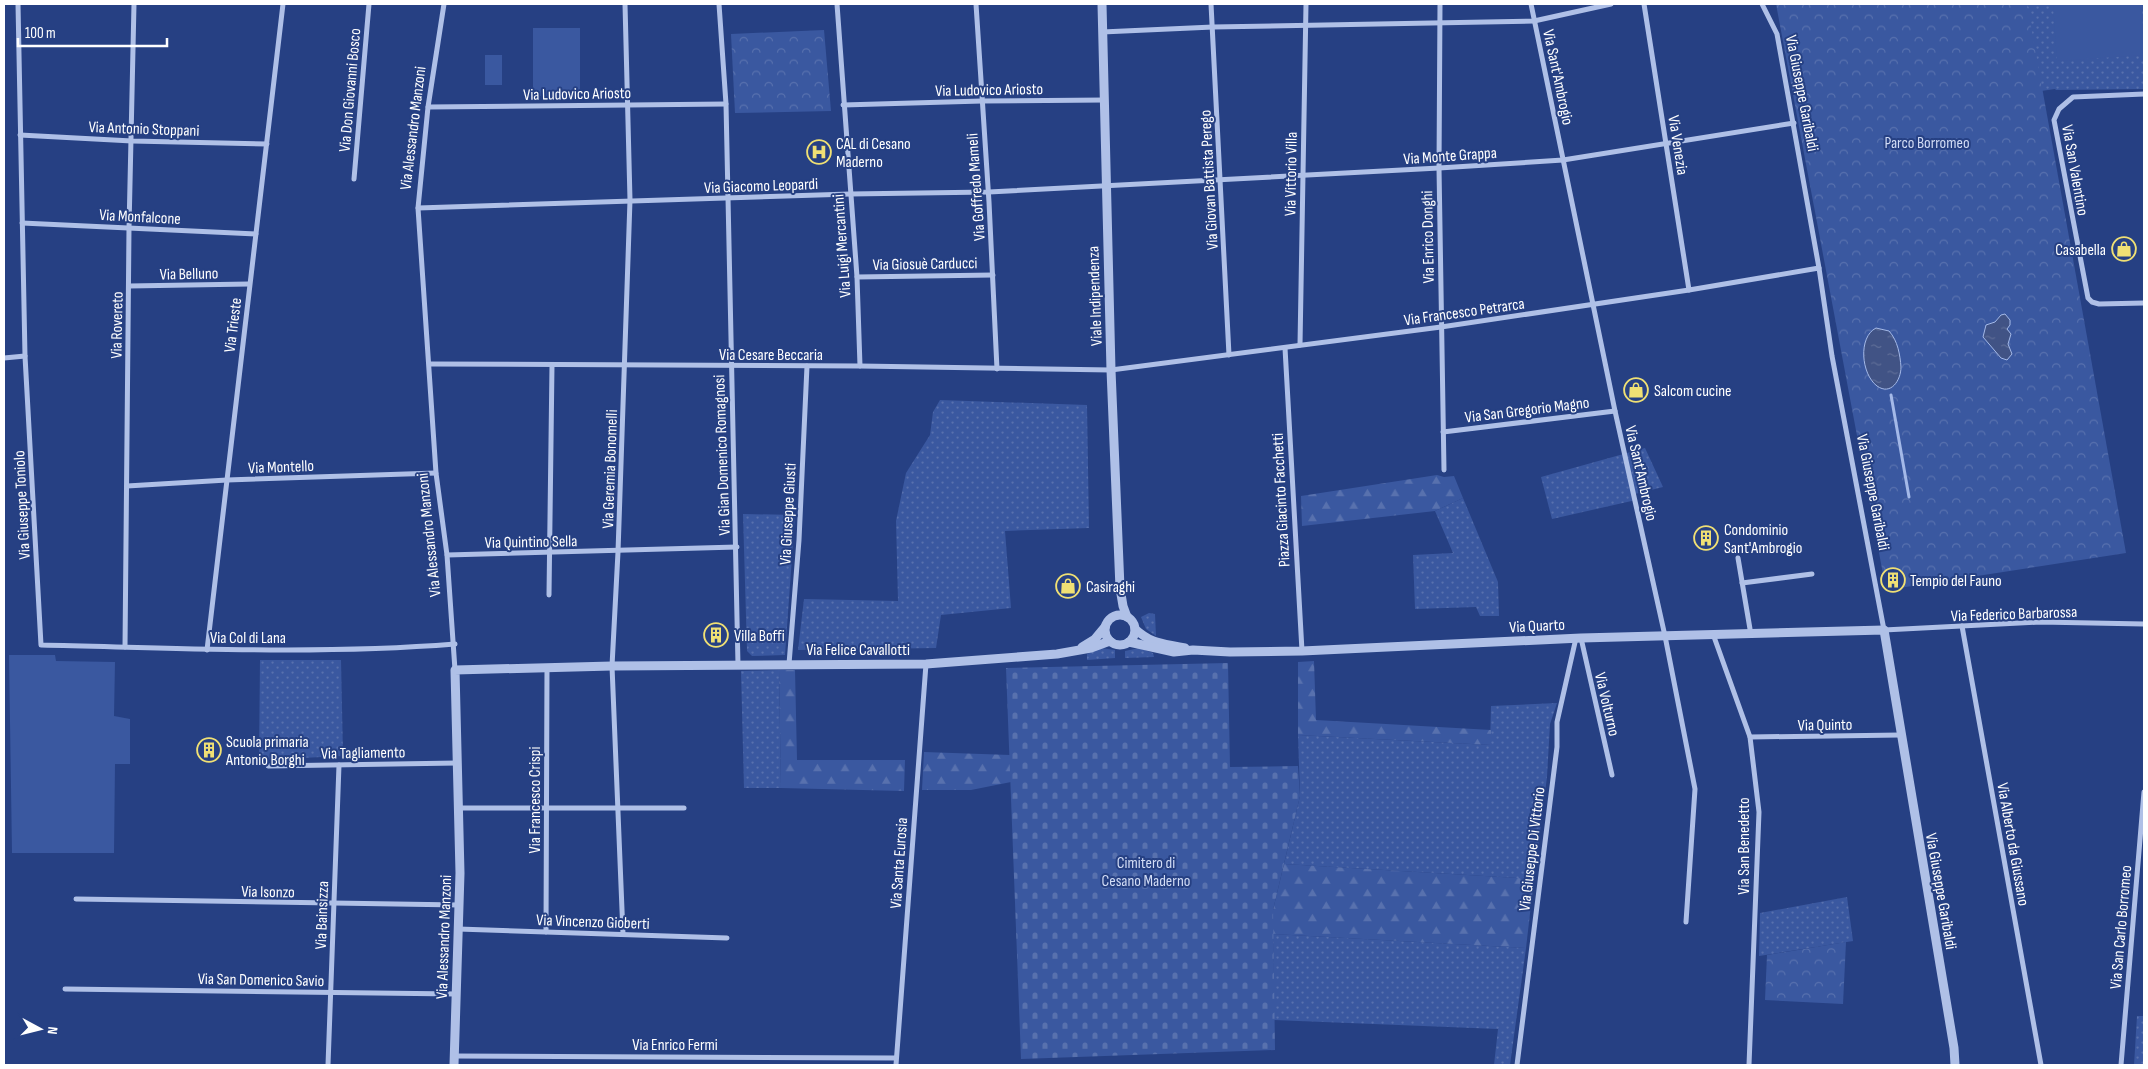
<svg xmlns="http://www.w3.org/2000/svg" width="2148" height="1069" viewBox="0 0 2148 1069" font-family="'Sofia Sans Condensed',sans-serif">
<defs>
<pattern id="grass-dots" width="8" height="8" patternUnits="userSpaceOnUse" patternTransform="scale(1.25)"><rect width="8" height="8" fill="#3a58a0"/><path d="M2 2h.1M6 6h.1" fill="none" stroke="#5871ae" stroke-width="1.8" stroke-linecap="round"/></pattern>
<pattern id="forest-firs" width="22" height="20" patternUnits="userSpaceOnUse" patternTransform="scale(1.25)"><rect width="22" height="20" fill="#3a58a0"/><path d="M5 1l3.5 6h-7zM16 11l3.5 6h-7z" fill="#5871ae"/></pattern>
<pattern id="cemetery-stones" width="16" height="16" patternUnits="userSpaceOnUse" patternTransform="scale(1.25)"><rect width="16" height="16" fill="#3a58a0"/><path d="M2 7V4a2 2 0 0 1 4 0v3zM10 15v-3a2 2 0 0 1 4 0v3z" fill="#5871ae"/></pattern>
<pattern id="park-crowns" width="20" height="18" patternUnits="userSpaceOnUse" patternTransform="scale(1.25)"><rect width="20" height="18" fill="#3a58a0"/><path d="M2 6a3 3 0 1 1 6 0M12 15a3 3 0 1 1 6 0" fill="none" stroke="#5871ae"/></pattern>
<pattern id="water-ripples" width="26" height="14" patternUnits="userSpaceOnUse" patternTransform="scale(1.25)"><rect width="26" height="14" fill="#415385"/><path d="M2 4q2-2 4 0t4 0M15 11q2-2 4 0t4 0" fill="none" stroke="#5e6d97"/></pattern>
</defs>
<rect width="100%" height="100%" fill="#264083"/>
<!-- grass -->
<g fill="url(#grass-dots)">
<path d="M2026,4H2144V89L2056,90L2055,89L2041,91Z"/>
<path d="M940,400L1087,405L1089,528L1005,531L1011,608L941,615L936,648L798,650L804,599L898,601L896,521L906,473L930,435L933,412Z"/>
<path d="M1645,448L1663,487L1635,494L1636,500L1552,519L1541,477Z"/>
<path d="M1463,498L1498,582L1499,616H1480L1476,607L1415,609L1413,555L1453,553L1435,511Z"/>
<path d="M743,514L795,515L785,655L752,656L747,651Z"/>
<path d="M1149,613L1155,614L1156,636L1146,629L1141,617Z"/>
<path d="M1101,648L1115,650V658L1087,660V654Z"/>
<path d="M1139,648L1153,653L1154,657L1125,658V651Z"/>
<path d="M260,660H341L343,756L259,760Z"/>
<path d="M779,670L781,788H744L741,671Z"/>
<path d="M1557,703L1550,724L1547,777L1534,879L1284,864L1300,796L1298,735L1490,745L1491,706Z"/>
<path d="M1847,897L1853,941L1759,956L1760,913Z"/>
<path d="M1273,934L1526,948L1510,1065H1494L1498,1029L1274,1020Z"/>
<path d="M2137,1016H2144V1065H2134Z"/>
</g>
<!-- forest -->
<g fill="url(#forest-firs)">
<path d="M1437,475L1444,477L1454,476L1463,498L1435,511L1302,526L1301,496Z"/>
<path d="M1314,661L1316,720L1491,730V745L1298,735V662Z"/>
<path d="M779,670H795L797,760H905L904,791L781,788Z"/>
<path d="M924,752L1010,755L1011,782L971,790H922Z"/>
<path d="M1284,864L1534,879L1526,948L1273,934V910Z"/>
</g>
<!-- cemetery -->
<path fill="url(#cemetery-stones)" d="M1228,663L1230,767L1298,766L1300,796L1273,910L1275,1050L1021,1059L1006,668Z"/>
<!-- park -->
<g fill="url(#park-crowns)">
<path d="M1776,4H2027L2126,553L1886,590Z"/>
<path d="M824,30L831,111L735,113L731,34Z"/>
<path d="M1846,942L1843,1004L1765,1000L1767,955Z"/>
</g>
<!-- pitch -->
<g fill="#3a58a0">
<path d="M2053,4H2142L2144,55L2057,61Z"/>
<rect x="533" y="28" width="47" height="68"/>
<rect x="485" y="55" width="17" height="30"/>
<path d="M9,655H55L56,661L115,662L114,716L130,719V764H115L114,853H12Z"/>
</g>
<!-- water -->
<g fill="url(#water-ripples)" stroke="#a4b9e8">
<path d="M2005,314L2010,320V325L2007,329L2011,334L2008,344L2012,354L2007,360L2001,358L1983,337L1986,325L1995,322L2001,315Z"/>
<path d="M1876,328L1889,331C1898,341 1900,355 1901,367C1901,380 1891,396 1877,386C1861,374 1858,337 1876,328Z"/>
</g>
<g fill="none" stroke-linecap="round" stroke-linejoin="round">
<!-- stream -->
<path stroke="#a4b9e8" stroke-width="3" d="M1891,395L1909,497"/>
<!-- minor -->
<g stroke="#afc0e7" stroke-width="5">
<path d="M18,4L25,356L41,645C179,648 317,655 455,644"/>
<path d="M444,4L428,107L418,208L436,473L447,555L455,670"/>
<path d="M719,4L726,104L738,665"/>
<path d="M837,4L857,277L860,366"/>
<path d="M976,4L989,202L997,369"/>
<path d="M1211,4L1229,355"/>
<path d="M1440,4L1439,168L1444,470"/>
<path d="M1531,4L1615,411L1665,636L1695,789L1686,922"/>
<path d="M1644,4L1689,290"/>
<path d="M1762,4L1777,34L1819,268L1832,356L1884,630L2040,622L2144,624"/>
<path d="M1102,32L1213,27L1534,21L1611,4"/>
<path d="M2144,94L2073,97L2059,109L2054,120L2088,298L2092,302L2099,304L2144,303"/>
<path d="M843,105L982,101L1105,100"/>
<path d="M428,107L726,104"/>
<path d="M20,135L132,141L267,144"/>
<path d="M354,179L369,4"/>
<path d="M418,208L850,194L989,192L1439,168L1563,160L1794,123"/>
<path d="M22,223L256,234"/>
<path d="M857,277L993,275"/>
<path d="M129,286L249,284"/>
<path d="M1300,345L1306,4"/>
<path d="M1285,348L1302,651"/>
<path d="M4,358L25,356"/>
<path d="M430,364L860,366L1111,370L1441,327L1689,290L1819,268"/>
<path d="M1443,432L1615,411"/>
<path d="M127,486L227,480L436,473"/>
<path d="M447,555L737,547"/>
<path d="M1738,558L1750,629"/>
<path d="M1742,583L1812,574"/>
<path d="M549,595L552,365"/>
<path d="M1962,626L2041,1065"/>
<path d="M1713,634L1750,737L1759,812L1749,1065"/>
<path d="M1581,638L1612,775"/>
<path d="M125,647L129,228L134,4"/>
<path d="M207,650L283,4"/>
<path d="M789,664L799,540L807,366"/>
<path d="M1750,737L1900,735"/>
<path d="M268,766L457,763"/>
<path d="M459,808H684"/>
<path d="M76,899L459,905"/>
<path d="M458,929L727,938"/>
<path d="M546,932L547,667"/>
<path d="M623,934L612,666L618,552L630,200L625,4"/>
<path d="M65,989L456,994"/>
<path d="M454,1056L896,1058"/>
<path d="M328,1065L339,765"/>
<path d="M896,1065L926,664"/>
<path d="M1517,1065L1557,747V722L1576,638"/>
<path d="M2121,1065L2144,792"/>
</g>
<!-- tertiary -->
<g stroke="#afc0e7" stroke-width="9">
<path d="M1102,4L1111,370L1120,588L1123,606L1127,617"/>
<circle cx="1120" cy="630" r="15"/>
<path d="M1135,629C1153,645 1163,643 1185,648"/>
<path d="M1129,642L1174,652L1193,650L1230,652L1302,651L1581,638L1884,630L1954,1048L1955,1065"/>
<path d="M1082,647L1095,639L1105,627"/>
<path d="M454,1065L460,873L455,670L612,666L926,664L1057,654L1091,648L1110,641"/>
</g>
</g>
<!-- icons -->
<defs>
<g id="hospital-ring" transform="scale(1.25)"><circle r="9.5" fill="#264083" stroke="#f0e074" stroke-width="1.5"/><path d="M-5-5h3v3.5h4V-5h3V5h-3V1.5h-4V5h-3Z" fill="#f0e074"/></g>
<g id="shop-ring" transform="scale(1.25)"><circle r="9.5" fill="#264083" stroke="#f0e074" stroke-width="1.5"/><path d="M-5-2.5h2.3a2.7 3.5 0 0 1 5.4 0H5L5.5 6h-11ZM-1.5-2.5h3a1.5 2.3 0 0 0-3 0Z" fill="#f0e074"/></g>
<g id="building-ring" transform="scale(1.25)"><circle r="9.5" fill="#264083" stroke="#f0e074" stroke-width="1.5"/><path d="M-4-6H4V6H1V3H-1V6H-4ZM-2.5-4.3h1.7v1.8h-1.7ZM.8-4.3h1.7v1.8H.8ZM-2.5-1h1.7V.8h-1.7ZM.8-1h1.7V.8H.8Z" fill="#f0e074"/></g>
</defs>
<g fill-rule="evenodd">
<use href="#hospital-ring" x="819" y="152"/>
<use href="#shop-ring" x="2124" y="249"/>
<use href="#shop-ring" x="1636" y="390"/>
<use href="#building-ring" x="1706" y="538"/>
<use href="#building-ring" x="1893" y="580"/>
<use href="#shop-ring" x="1068" y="586"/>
<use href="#building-ring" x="716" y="635"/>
<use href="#building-ring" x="209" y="750"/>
</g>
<g text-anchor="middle" stroke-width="4" stroke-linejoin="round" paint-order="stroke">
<!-- street labels -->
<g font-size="16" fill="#fff" stroke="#264083">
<text transform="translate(1559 77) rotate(78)" y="6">Via Sant'Ambrogio</text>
<text transform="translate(989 89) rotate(-1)" y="6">Via Ludovico Ariosto</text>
<text transform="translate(349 90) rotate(-85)" y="6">Via Don Giovanni Bosco</text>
<text transform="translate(577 93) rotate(-1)" y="6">Via Ludovico Ariosto</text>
<text transform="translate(1803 93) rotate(79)" y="6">Via Giuseppe Garibaldi</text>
<text transform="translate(144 128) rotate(2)" y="6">Via Antonio Stoppani</text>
<text transform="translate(412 128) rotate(-83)" y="6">Via Alessandro Manzoni</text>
<text transform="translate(1679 145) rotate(81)" y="6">Via Venezia</text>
<text transform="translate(1450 155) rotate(-4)" y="6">Via Monte Grappa</text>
<text transform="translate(2076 170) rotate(80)" y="6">Via San Valentino</text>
<text transform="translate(1290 174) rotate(-89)" y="6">Via Vittorio Villa</text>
<text transform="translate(1208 180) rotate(-93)" y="6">Via Giovan Battista Perego</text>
<text transform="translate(761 185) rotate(-2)" y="6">Via Giacomo Leopardi</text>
<text transform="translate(975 187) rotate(-94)" y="6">Via Goffredo Mameli</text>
<text transform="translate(140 216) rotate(3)" y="6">Via Monfalcone</text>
<text transform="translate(1427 237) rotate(-91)" y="6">Via Enrico Donghi</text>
<text transform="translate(841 246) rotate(-94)" y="6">Via Luigi Mercantini</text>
<text transform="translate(925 263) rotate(-1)" y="6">Via Giosuè Carducci</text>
<text transform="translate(189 273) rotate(-1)" y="6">Via Belluno</text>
<text transform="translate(1094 296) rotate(-92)" y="6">Viale Indipendenza</text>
<text transform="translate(1464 311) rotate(-8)" y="6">Via Francesco Petrarca</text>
<text transform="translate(116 325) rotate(-89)" y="6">Via Rovereto</text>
<text transform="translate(232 325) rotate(-83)" y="6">Via Trieste</text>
<text x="771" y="360">Via Cesare Beccaria</text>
<text transform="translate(1527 409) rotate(-7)" y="6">Via San Gregorio Magno</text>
<text transform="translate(721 455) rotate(-92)" y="6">Via Gian Domenico Romagnosi</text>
<text transform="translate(281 466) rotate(-2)" y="6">Via Montello</text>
<text transform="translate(609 469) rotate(-88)" y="6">Via Geremia Bonomelli</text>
<text transform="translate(1642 473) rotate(77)" y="6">Via Sant'Ambrogio</text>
<text transform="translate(1874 492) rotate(79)" y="6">Via Giuseppe Garibaldi</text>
<text transform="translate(1280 500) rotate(-93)" y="6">Piazza Giacinto Facchetti</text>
<text transform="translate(21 505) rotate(-93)" y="6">Via Giuseppe Toniolo</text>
<text transform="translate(787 514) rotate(-87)" y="6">Via Giuseppe Giusti</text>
<text transform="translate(428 535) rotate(-96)" y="6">Via Alessandro Manzoni</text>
<text transform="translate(531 541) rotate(-1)" y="6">Via Quintino Sella</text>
<text transform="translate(2014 613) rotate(-2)" y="6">Via Federico Barbarossa</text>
<text transform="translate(1537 625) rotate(-3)" y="6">Via Quarto</text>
<text x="248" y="643">Via Col di Lana</text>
<text x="858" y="655">Via Felice Cavallotti</text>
<text transform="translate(1608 704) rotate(77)" y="6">Via Volturno</text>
<text transform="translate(1825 724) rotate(-1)" y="6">Via Quinto</text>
<text transform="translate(363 752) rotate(-1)" y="6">Via Tagliamento</text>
<text transform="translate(534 800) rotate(-90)" y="6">Via Francesco Crispi</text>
<text transform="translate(2014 844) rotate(80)" y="6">Via Alberto da Giussano</text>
<text transform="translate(1743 846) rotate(-90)" y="6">Via San Benedetto</text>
<text transform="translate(1531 849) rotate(-83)" y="6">Via Giuseppe Di Vittorio</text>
<text transform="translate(898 863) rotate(-86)" y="6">Via Santa Eurosia</text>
<text transform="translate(268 891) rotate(1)" y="6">Via Isonzo</text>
<text transform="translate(1942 891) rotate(80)" y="6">Via Giuseppe Garibaldi</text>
<text transform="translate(321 915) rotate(-88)" y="6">Via Bainsizza</text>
<text transform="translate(593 921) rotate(2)" y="6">Via Vincenzo Gioberti</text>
<text transform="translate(2120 927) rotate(-85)" y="6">Via San Carlo Borromeo</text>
<text transform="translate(443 937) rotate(-88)" y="6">Via Alessandro Manzoni</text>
<text transform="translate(261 979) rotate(1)" y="6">Via San Domenico Savio</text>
<text x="675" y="1050">Via Enrico Fermi</text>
</g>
<!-- park labels -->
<g font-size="16" fill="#d3ddf6" stroke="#264083">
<text x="1927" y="148">Parco Borromeo</text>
<text x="1146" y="868">Cimitero di<tspan x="1146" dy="18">Cesano Maderno</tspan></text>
</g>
<!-- poi labels -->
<g font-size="16" fill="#fff" stroke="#264083" text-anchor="start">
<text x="836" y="149">CAL di Cesano<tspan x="836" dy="18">Maderno</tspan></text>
<text x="2106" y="255" text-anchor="end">Casabella</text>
<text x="1654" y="396">Salcom cucine</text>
<text x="1724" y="535">Condominio<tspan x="1724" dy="18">Sant'Ambrogio</tspan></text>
<text x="1910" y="586">Tempio del Fauno</text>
<text x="1086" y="592">Casiraghi</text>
<text x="734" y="641">Villa Boffi</text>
<text x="226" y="747">Scuola primaria<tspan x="226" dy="18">Antonio Borghi</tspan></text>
</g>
</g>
<!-- border -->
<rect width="2148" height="1069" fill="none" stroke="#ffffff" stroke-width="10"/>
<!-- north arrow -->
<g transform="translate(40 1029) rotate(97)" stroke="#264083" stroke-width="4" paint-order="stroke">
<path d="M0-4L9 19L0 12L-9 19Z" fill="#ffffff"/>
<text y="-8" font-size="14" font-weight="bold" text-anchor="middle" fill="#ffffff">N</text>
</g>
<!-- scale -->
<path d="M18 38v8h149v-8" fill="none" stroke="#ffffff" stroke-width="2.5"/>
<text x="25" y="38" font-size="15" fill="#ffffff" stroke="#264083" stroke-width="4" paint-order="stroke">100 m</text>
</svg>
